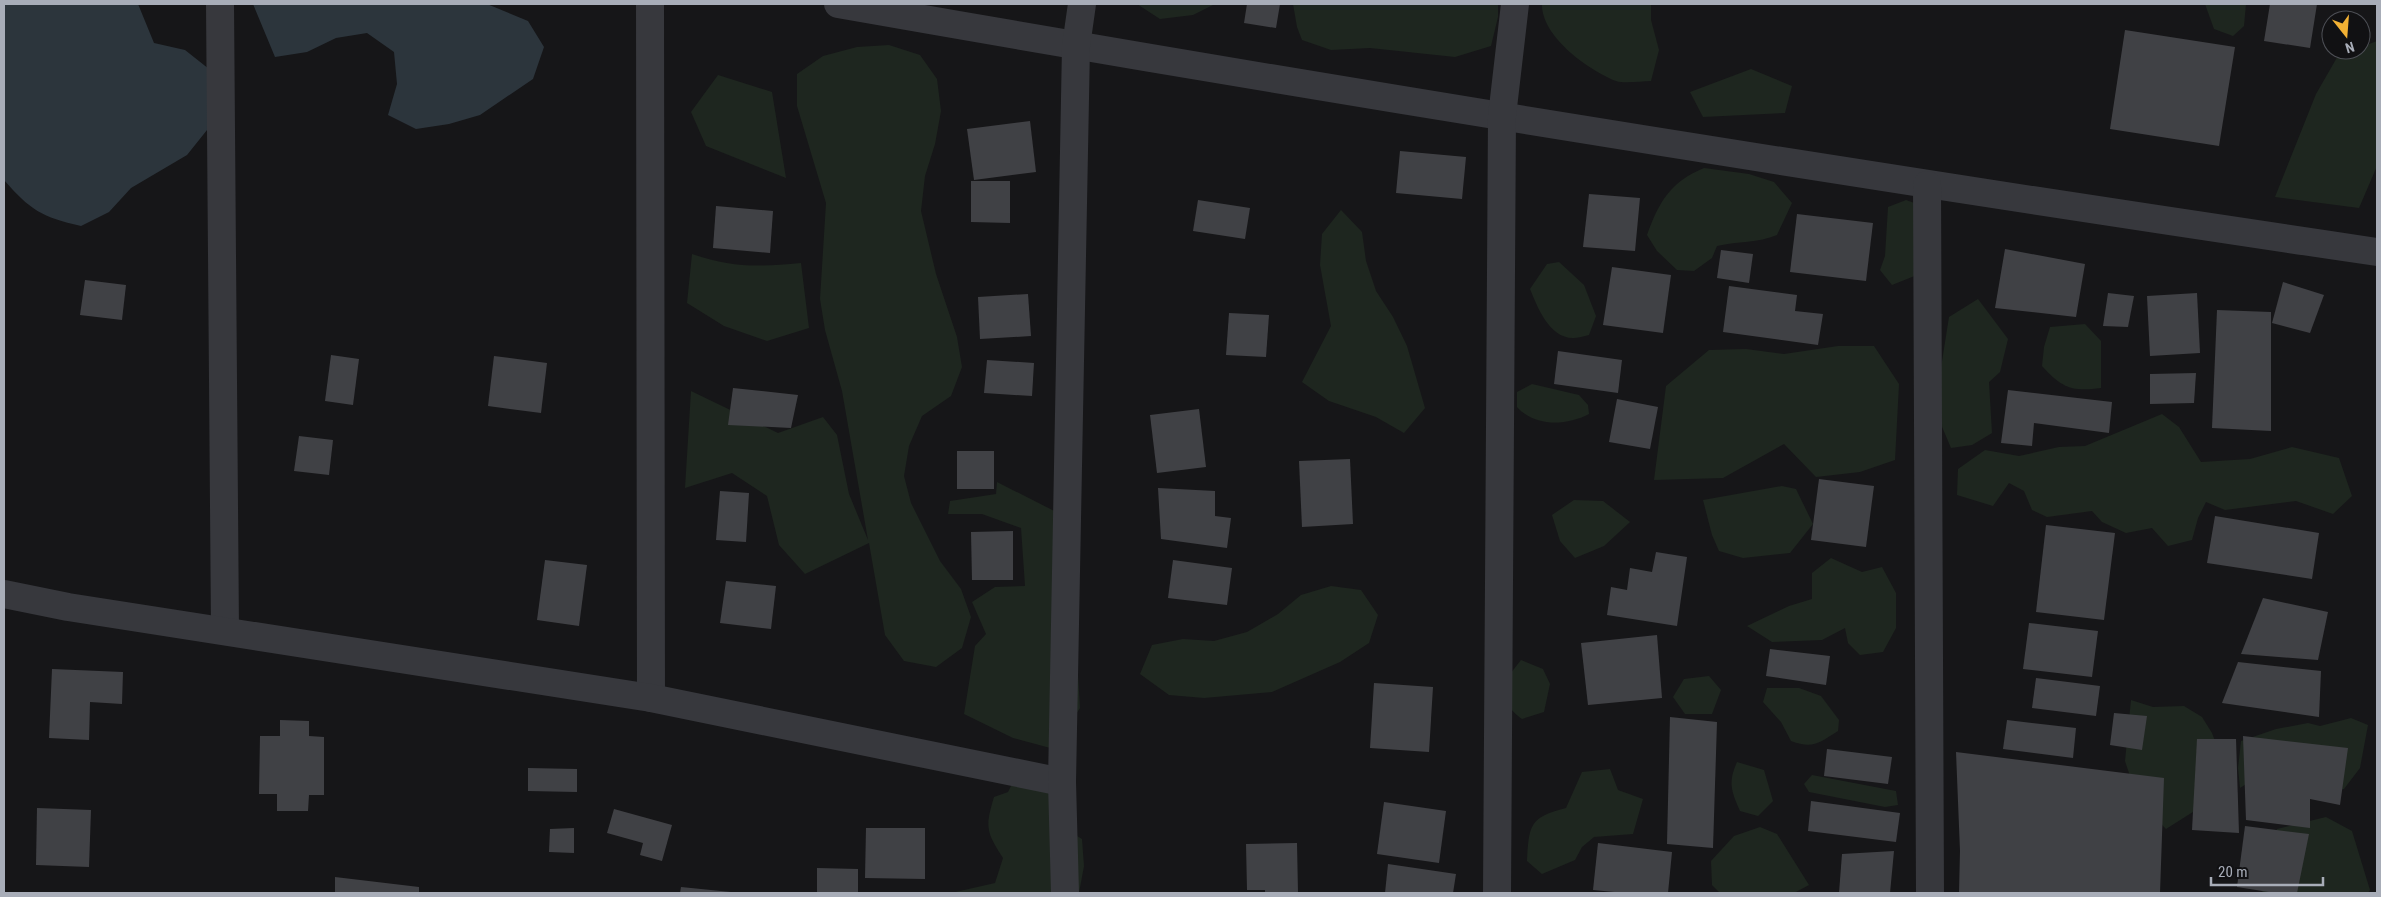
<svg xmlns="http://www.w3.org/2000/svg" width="2381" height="897" viewBox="0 0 2381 897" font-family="'Roboto Condensed',sans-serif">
<rect width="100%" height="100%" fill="#161618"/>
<!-- green -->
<g fill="#1e261f">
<path d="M1137,4H1136H1215L1193,15L1160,19Z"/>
<path d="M1293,4H1498V17L1491,46L1455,57L1370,48L1331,50L1302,40L1297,27Z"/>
<path d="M1542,4H1651V20L1659,50L1651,81C1641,81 1625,84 1616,81C1588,70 1541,36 1542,4Z"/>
<path d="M2205,4H2246L2244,26L2233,36L2214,29Z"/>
<path d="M2377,41V166L2359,208L2275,197L2316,94L2339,54L2352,50H2361V47Z"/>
<path d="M889,45L920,55L937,79L941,111L935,144L925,176L921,211L936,274L957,337L962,367L951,396L922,416L909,446L904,476L911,503L940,561L961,589L971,617L962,648L936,667L904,661L885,635L869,543L805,574L779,545L767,496L732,473L685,488L691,391L778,433L823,417L837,435L849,494L868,540L842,391L825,330L820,299L826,203L797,106V74L823,56L857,47Z"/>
<path d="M1751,69L1792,86L1785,113L1703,117L1690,92Z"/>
<path d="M718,75L772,92L786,178L706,146L691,112Z"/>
<path d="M1704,168L1749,174L1774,182L1792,203L1777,235C1758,243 1738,241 1717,246L1712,258L1694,271L1677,270L1657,251L1647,235C1659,202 1670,182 1704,168Z"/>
<path d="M1906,200L1917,204V275L1892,285L1880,270L1885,256L1888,207Z"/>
<path d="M1341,210L1362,232L1366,261L1376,291L1393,317L1407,346L1425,408L1404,433L1376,417L1329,401L1302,382L1331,326L1320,265L1322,234Z"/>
<path d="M692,254C734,268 757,267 801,263L809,328L767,341L724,326L687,303Z"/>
<path d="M1559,262L1584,285L1596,316L1589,335C1584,336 1578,338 1573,338C1549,338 1537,306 1530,289L1547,264Z"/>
<path d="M1978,299L2008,339L2000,372L1989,382L1992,433L1972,445L1951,448L1940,422V374L1949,317Z"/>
<path d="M2085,324L2101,341V388C2072,392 2062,388 2042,366L2044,347L2050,327Z"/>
<path d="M1838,346H1874L1899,384L1895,460L1860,472L1816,477L1784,444L1723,478L1654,480L1666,386L1709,350L1746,349L1784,354Z"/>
<path d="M1532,384L1579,395L1588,405L1589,414C1566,426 1535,427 1517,407V392Z"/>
<path d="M2162,414L2179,427L2201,462L2250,459L2292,447L2339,458L2352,496L2333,514L2296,501L2225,510L2206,502L2198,518L2192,540L2168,546L2152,528L2126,533L2102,522L2092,511L2047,517L2032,510L2024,491L2009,483L1993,506L1957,495L1958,469L1985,450L2019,456L2059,447L2085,446Z"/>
<path d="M997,482L1078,523L1074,607L1080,708L1054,749L1013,738L964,714L975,646L986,634L972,602L995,587L1025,586L1021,528L982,514H948L950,501L996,494Z"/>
<path d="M1782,486L1796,489L1813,524L1790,553L1743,558L1719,551L1712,535L1703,500Z"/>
<path d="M1574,500L1603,501L1630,522L1604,546L1575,558L1560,541L1552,515Z"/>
<path d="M1831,558L1862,572L1882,567L1896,593V628L1883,652L1860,655L1848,643L1845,628L1822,640L1772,642L1747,626L1789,606L1812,599V573Z"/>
<path d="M1331,586L1361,590L1378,615L1369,643L1340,662L1272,692L1204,698L1169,695L1140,674L1152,645L1183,639L1214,641L1247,632L1278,614L1301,595Z"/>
<path d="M1521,660L1543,669L1550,684L1544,712L1522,719C1508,709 1504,700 1503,683Z"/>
<path d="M1709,676L1721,690L1712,714H1685L1673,697L1684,679Z"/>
<path d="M1767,688H1799L1821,696L1839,720L1838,731C1819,743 1813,749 1791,741L1781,722L1763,702Z"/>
<path d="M2131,700L2153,707L2184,706L2202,717L2212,733L2222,760L2196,810L2166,829L2138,800L2125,761Z"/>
<path d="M2351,718L2368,725L2360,768L2344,789H2319L2265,772L2240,788L2238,768L2241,741L2276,729L2308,723L2320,726Z"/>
<path d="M1737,762L1764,770L1773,801L1758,816L1740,811C1731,791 1728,782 1737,762Z"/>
<path d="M1610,769L1618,790L1643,799L1633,834L1594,837L1582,847L1575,860L1542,874L1527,861C1529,826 1529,817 1566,808L1582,772Z"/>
<path d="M1812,775L1896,791L1898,805L1885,807L1809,792L1804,784Z"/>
<path d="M1014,780L1054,789L1072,833L1082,839L1084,866L1079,893H951L995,883L1003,858C986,832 985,827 994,797L1008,792Z"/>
<path d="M2326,817L2352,831L2370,890L2368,893H2263L2256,879L2260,863L2277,829Z"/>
<path d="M1760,827L1777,834L1809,885L1794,893H1720L1712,885L1711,861L1734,836Z"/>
</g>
<!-- water -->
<g fill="#2c353c">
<path d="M4,4H138L154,43L185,50L209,69L207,130L187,155L131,188L109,212L81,226C42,217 30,210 4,180Z"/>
<path d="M253,4H487L528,21L544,47L533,79L480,115L449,124L416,129L388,115L397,84L394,52L367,33L336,38L307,52L275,57Z"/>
</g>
<!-- building -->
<g fill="#404145">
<path d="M1247,4H1280L1276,28L1244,23Z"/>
<path d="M2270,4H2317L2310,48L2264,41Z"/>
<path d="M2125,30L2235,47L2219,146L2110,129Z"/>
<path d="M1030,121L1036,172L974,180L967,129Z"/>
<path d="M1400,151L1466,157L1462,199L1396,193Z"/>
<path d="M971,181H1010V223L971,222Z"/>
<path d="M1589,194L1640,198L1635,251L1583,247Z"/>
<path d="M1198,200L1250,208L1245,239L1193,231Z"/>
<path d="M716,206L773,211L770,253L713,248Z"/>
<path d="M1797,214L1873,223L1866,281L1790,272Z"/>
<path d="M2005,249L2085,264L2076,317L1995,308Z"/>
<path d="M1721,250L1753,254L1749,283L1717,278Z"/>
<path d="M1612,267L1671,275L1663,333L1603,325Z"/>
<path d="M85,280L126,285L122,320L80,315Z"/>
<path d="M2283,282L2324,295L2310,333L2272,323Z"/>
<path d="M1729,286L1797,295L1795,311L1823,314L1818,345L1723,332Z"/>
<path d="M2108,293L2134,296L2128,327L2103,326Z"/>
<path d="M2197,293L2200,353L2150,356L2147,296Z"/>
<path d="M1028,294L1031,336L980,339L978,297Z"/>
<path d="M2217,310L2271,312V431L2212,428Z"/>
<path d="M1229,313L1269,315L1266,357L1226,355Z"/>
<path d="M1558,351L1622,360L1618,393L1554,384Z"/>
<path d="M331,355L359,359L353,405L325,401Z"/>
<path d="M494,356L547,363L541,413L488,406Z"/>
<path d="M987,360L1034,363L1032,396L984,393Z"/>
<path d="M2196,373L2194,403L2150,404V374Z"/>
<path d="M733,388L798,395L791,428L728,425Z"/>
<path d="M2008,390L2112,402L2109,433L2034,423L2032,446L2001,443Z"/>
<path d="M1617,399L1658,407L1650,449L1609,442Z"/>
<path d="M1199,409L1206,467L1157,473L1150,415Z"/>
<path d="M299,436L333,440L329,475L294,471Z"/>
<rect x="957" y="451" width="37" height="38"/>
<path d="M1350,459L1353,524L1302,527L1299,461Z"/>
<path d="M1819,479L1874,486L1866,547L1811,540Z"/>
<path d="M1158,488L1215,491V516L1231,518L1227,548L1161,539Z"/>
<path d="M720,491L749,493L746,542L716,540Z"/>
<path d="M2215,516L2319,533L2312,579L2207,563Z"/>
<path d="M2046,525L2115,533L2104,620L2036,612Z"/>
<path d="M1013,531V580H972L971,532Z"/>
<path d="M1656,552L1687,557L1677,626L1607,615L1611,587L1627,590L1630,568L1652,572Z"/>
<path d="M545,560L587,565L579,626L537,620Z"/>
<path d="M1173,560L1232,568L1227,605L1168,598Z"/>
<path d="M726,581L776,586L771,629L720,623Z"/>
<path d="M2263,598L2328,612L2318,660L2241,654Z"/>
<path d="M2029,623L2098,631L2092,677L2023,669Z"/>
<path d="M1657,635L1662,698L1588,705L1581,643Z"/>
<path d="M1770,649L1830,656L1826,685L1766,676Z"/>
<path d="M2238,662L2321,671L2319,717L2222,703Z"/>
<path d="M52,669L123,672L122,704L90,702L89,740L49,738Z"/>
<path d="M2036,678L2100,686L2096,716L2032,708Z"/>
<path d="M1374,683L1433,687L1429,752L1370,748Z"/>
<path d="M2114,713L2147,716L2142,750L2110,745Z"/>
<path d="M1670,717L1717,722L1713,848L1667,844Z"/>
<path d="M280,720L309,721V736L324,737V795H309L308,811H277V794H259L260,736H280Z"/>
<path d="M2007,720L2076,728L2073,758L2003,749Z"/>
<path d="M2243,736L2348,748L2340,805L2310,799V828L2246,820Z"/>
<path d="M2197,739H2236L2239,833L2192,830Z"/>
<path d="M1827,749L1892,757L1888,784L1824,776Z"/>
<path d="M1956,752L2164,778L2160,893H1959L1960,851Z"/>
<path d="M528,768L577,769V792L528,791Z"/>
<path d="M1811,801L1900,813L1896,842L1808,831Z"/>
<path d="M1384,802L1446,811L1439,863L1377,854Z"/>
<path d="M37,808L91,810L89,867L36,865Z"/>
<path d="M614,809L672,825L662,861L640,855L643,843L607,833Z"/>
<path d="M2245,826L2309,834L2297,893H2275L2237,887Z"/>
<path d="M574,828V853L549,852L550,829Z"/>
<path d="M866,828H925V879L865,878Z"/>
<path d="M1297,843L1298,893H1265V890H1247L1246,844Z"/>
<path d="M1598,843L1672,852L1668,893H1625L1593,890Z"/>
<path d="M1894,851L1890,893H1839L1842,854Z"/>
<path d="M1388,864L1456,874L1453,893H1385Z"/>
<path d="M817,868L858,869V893H817Z"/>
<path d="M335,877L419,887V893H335Z"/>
<path d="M681,887L731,892V893H680Z"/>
</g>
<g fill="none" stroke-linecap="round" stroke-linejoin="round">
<!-- street -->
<g stroke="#37383d" stroke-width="28">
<path d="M220,4L225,631"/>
<path d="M650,4L651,698"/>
<path d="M838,4C1350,94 1863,176 2377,252"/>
<path d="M1927,185L1930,893"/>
<path d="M4,594L68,607L651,698L1062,782"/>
<path d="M1065,893L1062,782L1076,46L1082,4"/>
<path d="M1497,893L1502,116L1515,4"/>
</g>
</g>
<!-- border -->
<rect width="2381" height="897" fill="none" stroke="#a8adb8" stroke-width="10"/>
<!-- north arrow -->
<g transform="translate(2346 35) rotate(163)"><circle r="24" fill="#111113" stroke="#4d4f55"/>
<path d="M0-4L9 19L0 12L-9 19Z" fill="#f2b134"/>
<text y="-8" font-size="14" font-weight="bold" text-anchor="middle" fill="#a8adb8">N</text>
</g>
<!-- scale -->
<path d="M2211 877v8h112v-8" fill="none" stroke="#a8adb8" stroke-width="2.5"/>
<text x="2218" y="877" font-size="15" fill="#a8adb8" stroke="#111113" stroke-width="4" paint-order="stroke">20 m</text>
</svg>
